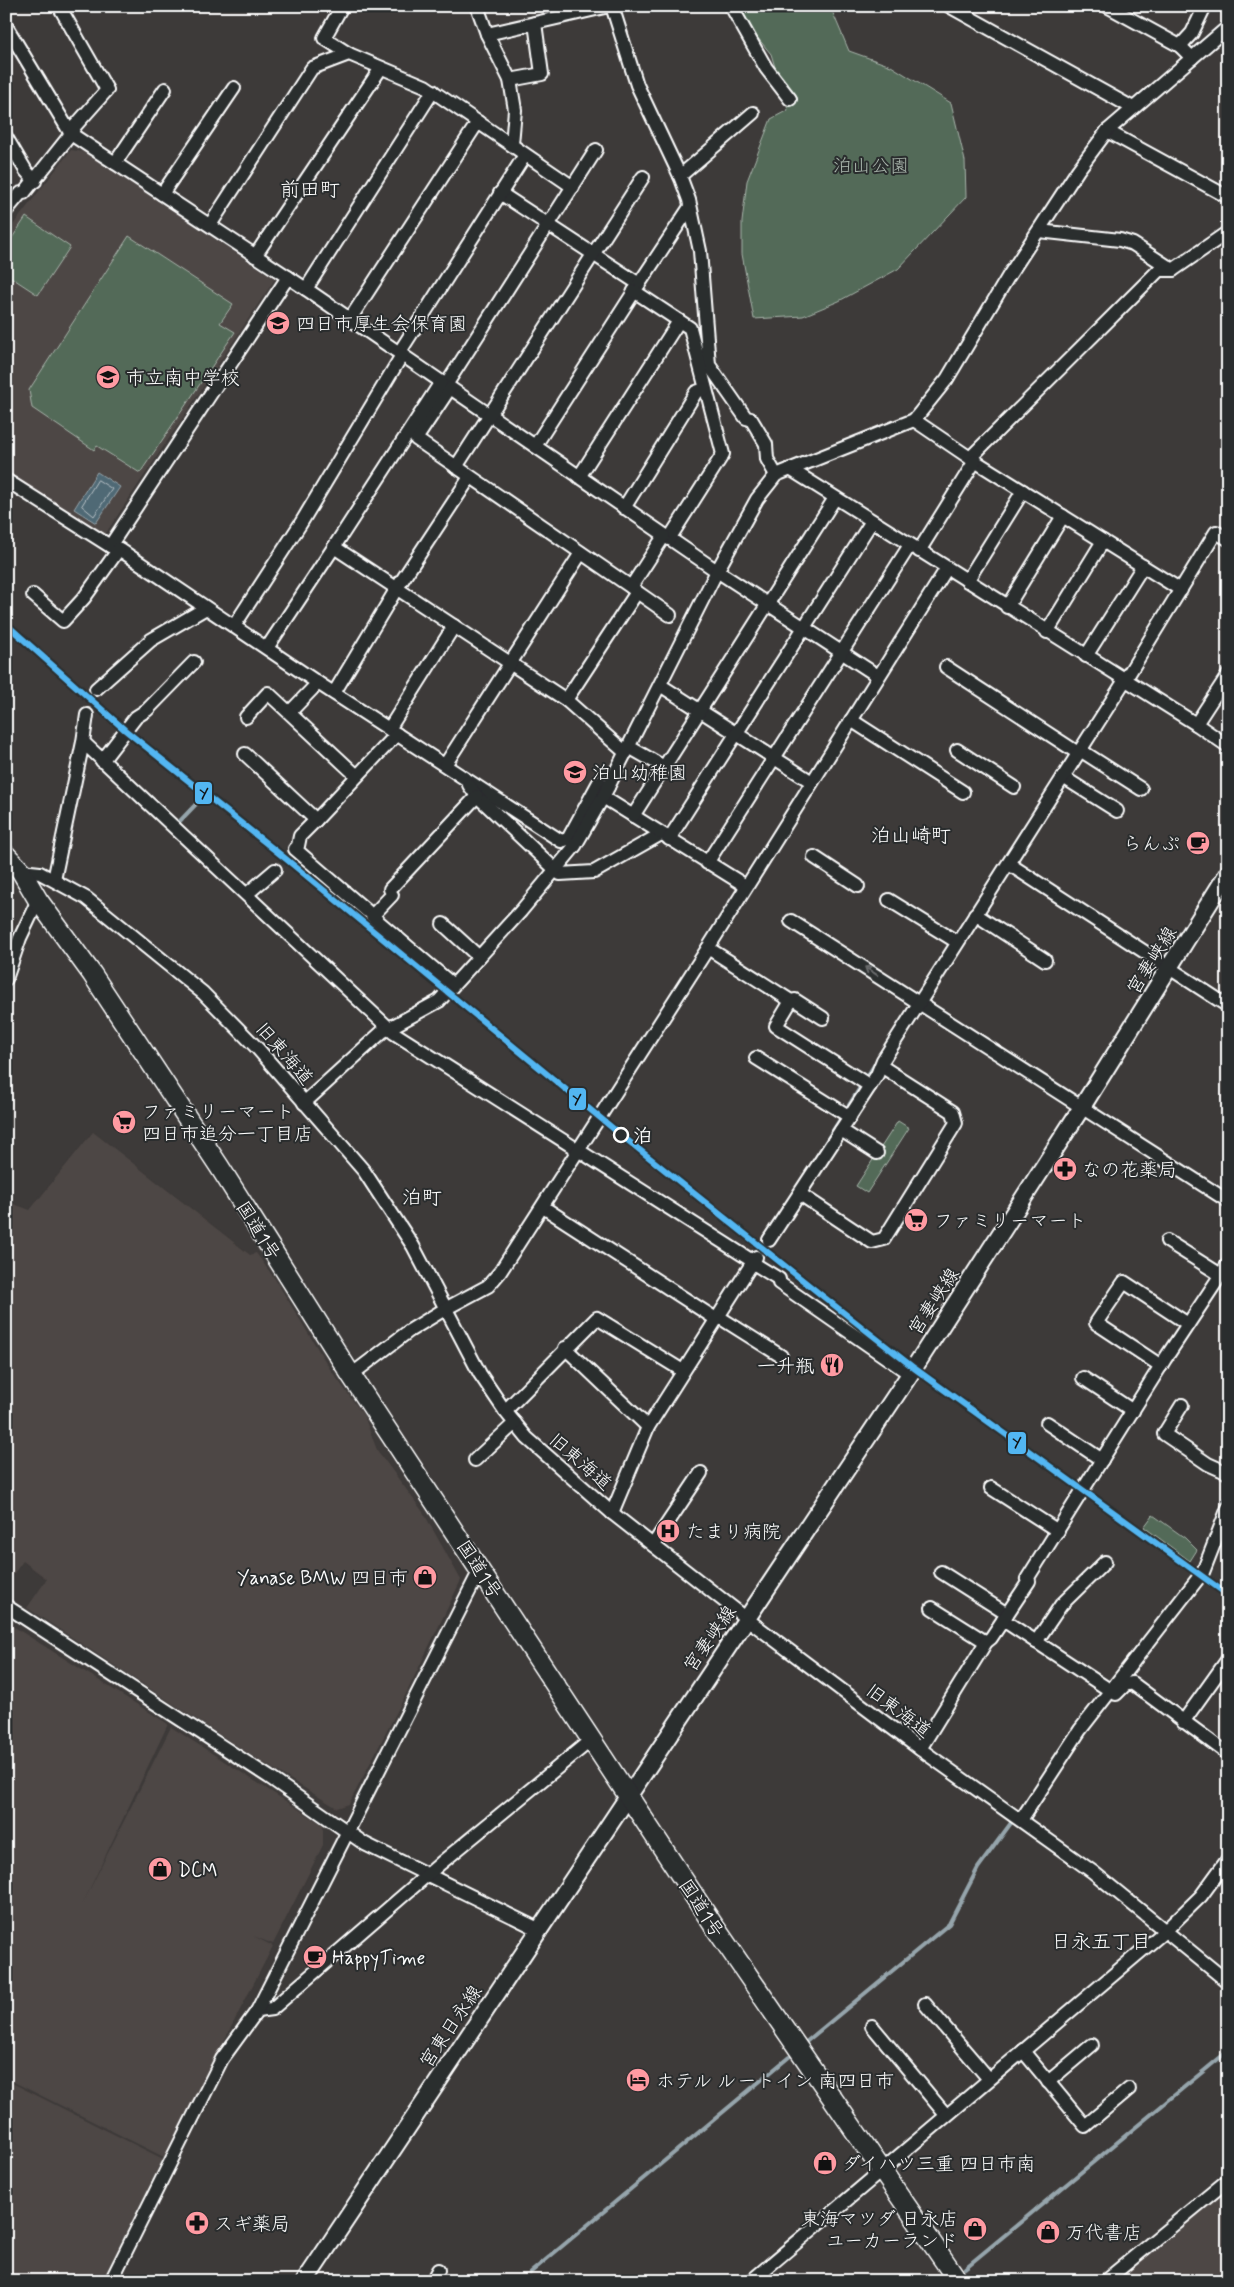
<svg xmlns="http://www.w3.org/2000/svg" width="1234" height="2287" viewBox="0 0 1234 2287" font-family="Mynerve,'Klee One',sans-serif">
<rect width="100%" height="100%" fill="#3d3a39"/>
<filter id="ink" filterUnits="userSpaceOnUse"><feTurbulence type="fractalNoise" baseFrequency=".02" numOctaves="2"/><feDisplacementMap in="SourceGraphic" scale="10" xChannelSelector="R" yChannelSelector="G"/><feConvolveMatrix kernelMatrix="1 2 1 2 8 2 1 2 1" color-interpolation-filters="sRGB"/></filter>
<g filter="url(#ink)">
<!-- built -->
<g fill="#4e4745">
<path d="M71,150L84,152L275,279L104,536L6,476V234Z"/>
<path d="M93,1132L250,1255L256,1253L275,1279L330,1369L364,1416L377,1450L423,1512L461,1580L406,1694L349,1804L337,1808L254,1757L27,1608L47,1579L23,1561L6,1584V1245L13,1235L11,1203L30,1210Z"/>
<path d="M6,1622L168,1724L82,1905L171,1727L323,1825V1845L273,1944L253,1936L273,1946L164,2157L6,2078Z"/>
<path d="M6,2080L163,2159L102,2281H6Z"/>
<path d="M1220,2193L1228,2202V2281H1117Z"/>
</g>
<!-- green -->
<g fill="#536b58" stroke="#a9b5ac">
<path d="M737,6H830L849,51L891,66L951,103L965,161L966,197L898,269L839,301L803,316L754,319L742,254V222L747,181L771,119L788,110L771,54L742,19Z"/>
<path d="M26,217L70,247L38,295L6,274V247Z"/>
<path d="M129,236L233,304L220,323L235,332L140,473L97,446L94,450L32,408L29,390Z"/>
<path d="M898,1121L909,1128L867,1193L856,1186Z"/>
<path d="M1153,1515L1185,1538L1197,1550L1190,1561L1144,1527Z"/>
</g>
<!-- water -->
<path fill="#506975" stroke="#96a5ac" d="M97,472L120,487L96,523L74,509Z"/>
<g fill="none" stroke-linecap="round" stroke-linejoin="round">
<!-- shore -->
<path stroke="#b9c3c8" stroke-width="1" d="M98,480L112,489L94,516L82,506Z"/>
<!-- stream -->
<g stroke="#96a5ac" stroke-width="4">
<path d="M178,823L199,801"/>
<path d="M815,1159L878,1059"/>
<path d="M1221,1510L1228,1493"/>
<path d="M806,2042L949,1924L978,1868L1011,1823"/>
<path d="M965,2268L1228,2051"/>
<path d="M530,2273L789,2057"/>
</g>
<!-- minor casing -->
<g stroke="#fff" stroke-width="16">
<g id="minor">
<path d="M342,6L324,38L349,54"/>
<path d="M477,6L487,34L510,80L515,110L512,144"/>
<path d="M612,6L637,85L680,176L689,200L700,251L709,365L746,418L751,419L766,444L767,459L776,475"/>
<path d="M731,6L766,68L790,99"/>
<path d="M949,6L1133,108"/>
<path d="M1107,6L1180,46L1192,58"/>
<path d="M6,26L71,134L306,289L717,571L878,676"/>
<path d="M487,34L609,6"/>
<path d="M1180,46L1192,33L1205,6"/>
<path d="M510,80L542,74L535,23"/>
<path d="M1107,131L1228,197"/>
<path d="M6,137L26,171L35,181"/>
<path d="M115,163L165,89"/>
<path d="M680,176L753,113"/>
<path d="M500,193L639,284L535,446"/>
<path d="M162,194L234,88"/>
<path d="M6,211L21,193H24L71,134L75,126L107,90L59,6"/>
<path d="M210,225L312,68L349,54L425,86L573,187"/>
<path d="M1039,231L1120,240L1133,244L1173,270"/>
<path d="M255,256L381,68"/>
<path d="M639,284L690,207"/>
<path d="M306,289L433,91"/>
<path d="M634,291L690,328L723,454L669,539"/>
<path d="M350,319L478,122"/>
<path d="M399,353L525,155"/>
<path d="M446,385L596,150"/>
<path d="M450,388L416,439L631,587L664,536"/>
<path d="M914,420L970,458L1181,590"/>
<path d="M970,458L1159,270H1173L1228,232"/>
<path d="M456,467L643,177"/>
<path d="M790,469L1196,724L1228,746"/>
<path d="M579,477L679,321"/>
<path d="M6,480L110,546L119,549L318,683L561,841L568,839L599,782L608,787"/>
<path d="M624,508L696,392L705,389"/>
<path d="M110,546L288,277"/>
<path d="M334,547L441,382"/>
<path d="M919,551L975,461"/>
<path d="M967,581L1023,491"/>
<path d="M637,592L670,615"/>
<path d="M33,595L63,621L84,598L119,549"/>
<path d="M1007,607L1063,516"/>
<path d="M234,626L301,523L402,355"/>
<path d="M1047,632L1103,541"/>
<path d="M267,648L334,547L566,700L626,753"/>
<path d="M1086,656L1143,566"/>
<path d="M946,667L1078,753"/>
<path d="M660,685L812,782"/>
<path d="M96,689L151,640L206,608"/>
<path d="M334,693L397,588L470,477"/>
<path d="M566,700L637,592L631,587"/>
<path d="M290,712L318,683"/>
<path d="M246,717L268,693L357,776"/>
<path d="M851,720L963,792"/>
<path d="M1196,724L1228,675"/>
<path d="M389,729L454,626"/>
<path d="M83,742L87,715"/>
<path d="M629,747L664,767"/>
<path d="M957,750L1014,787"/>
<path d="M1080,750L1141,789"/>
<path d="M245,754L316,820L397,734"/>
<path d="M102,761L136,717L147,710L194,662"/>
<path d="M445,765L581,553"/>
<path d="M1063,777L1117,811"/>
<path d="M469,785L477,796L560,874L594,872L661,834"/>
<path d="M603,797L746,886"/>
<path d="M633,816L835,498"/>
<path d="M316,820L300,836L298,846L295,849L367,911"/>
<path d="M669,839L872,521"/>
<path d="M814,857L858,886"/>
<path d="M707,863L910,545"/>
<path d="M1009,864L1228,1006"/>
<path d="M21,871L40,873L86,898L203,993L258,1049L364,1171L413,1246L480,1374L505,1411L527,1438L612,1513L747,1619L920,1749L1093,1872L1228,1982"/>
<path d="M54,880L83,742L394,1033L754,1262"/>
<path d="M390,889L477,796"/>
<path d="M247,894L275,870"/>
<path d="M392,895L372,916L453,985"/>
<path d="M889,900L957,942"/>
<path d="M975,914L1045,960"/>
<path d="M791,921L1228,1201"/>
<path d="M443,924L479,957"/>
<path d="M708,948L791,1001L795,1000L823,1018"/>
<path d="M6,979L20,938L38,900"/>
<path d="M791,1001L776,1026L870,1086"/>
<path d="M756,1058L850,1117"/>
<path d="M304,1103L382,1032L439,1001L521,911L575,846L603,797L717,571L757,499L776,475L914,420L947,379L1008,277L1078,170L1107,131L1228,27"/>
<path d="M841,1130L877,1153"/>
<path d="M800,1194L872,1242L884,1239L956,1123L953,1112L881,1066"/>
<path d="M543,1207L716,1319"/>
<path d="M769,1240L877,1075L883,1060L1125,680L1216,532L1228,539"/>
<path d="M1167,1241L1221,1275"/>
<path d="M753,1263L779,1279V1283L910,1374"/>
<path d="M719,1317L781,1356"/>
<path d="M565,1348L648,1427"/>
<path d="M1161,1366L1096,1323L1124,1282L1188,1324"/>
<path d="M351,1375L409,1331L445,1309L488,1286L500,1272L708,948L947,568"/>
<path d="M1083,1378L1133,1411"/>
<path d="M1182,1405L1164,1434L1208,1464L1228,1473"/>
<path d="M505,1411L597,1318L683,1371"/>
<path d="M1047,1423L1102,1460"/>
<path d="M475,1460L515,1423"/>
<path d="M991,1488L1058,1531"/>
<path d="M612,1513L648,1427L756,1257"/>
<path d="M653,1545L701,1473"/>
<path d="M941,1572L1007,1614"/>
<path d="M6,1606L269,1777L365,1844L538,1929"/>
<path d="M932,1608L986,1642"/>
<path d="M1003,1620L1111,1691"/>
<path d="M1036,1642L1061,1605L1105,1562"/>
<path d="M1116,1694L1125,1685L1132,1683L1228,1754"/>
<path d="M1183,1722L1228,1659"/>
<path d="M920,1749L986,1642L991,1638L1029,1581L1027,1579L1165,1359L1228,1264"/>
<path d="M1021,1820L1080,1730L1203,1572L1228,1508"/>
<path d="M925,2004L989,2079"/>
<path d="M257,2011L272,2009L441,1863L591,1740"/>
<path d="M872,2026L946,2115"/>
<path d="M1023,2051L1085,2126L1129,2089"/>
<path d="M1048,2082L1092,2045"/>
<path d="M111,2281L222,2059L257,2011L480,1570"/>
<path d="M432,2281L438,2270"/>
<path d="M751,2281L1165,1931L1201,1896L1228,1859"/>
<path d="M1105,2281L1228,2180"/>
</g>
</g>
<!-- major casing -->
<g stroke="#fff" stroke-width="20">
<path id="major" d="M305,2281L914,1368L1082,1107L1228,873"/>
</g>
<!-- highway casing -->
<g stroke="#fff" stroke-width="22">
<path id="highway" d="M6,855L21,871L38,900L92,974L219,1166L351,1375L712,1923L958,2281"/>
</g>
<!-- minor -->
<use href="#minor" stroke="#2a2d2e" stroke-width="12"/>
<!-- major -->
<use href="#major" stroke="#2a2d2e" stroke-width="16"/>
<!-- highway -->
<use href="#highway" stroke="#2a2d2e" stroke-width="19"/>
<!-- rail-1 casing -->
<g stroke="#2a2d2e" stroke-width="10">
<path id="rail-1" d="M6,624L125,730L286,859L621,1135L825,1298L914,1368L1228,1595"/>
</g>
<!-- rail-1 -->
<use href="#rail-1" stroke="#52b6f2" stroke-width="6"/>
</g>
<!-- one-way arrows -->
<defs><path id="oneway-shaft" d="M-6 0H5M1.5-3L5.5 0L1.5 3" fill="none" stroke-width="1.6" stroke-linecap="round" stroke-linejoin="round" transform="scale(1.25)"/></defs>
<use stroke="#6a6c6d" href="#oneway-shaft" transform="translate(871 971) rotate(-147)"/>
</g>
<!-- icons -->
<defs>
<g id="school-disc" transform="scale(1.25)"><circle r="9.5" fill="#ff9aa2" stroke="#2a2d2e"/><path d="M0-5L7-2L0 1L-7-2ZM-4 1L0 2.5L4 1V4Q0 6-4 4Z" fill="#111"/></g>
<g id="cafe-disc" transform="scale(1.25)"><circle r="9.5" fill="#ff9aa2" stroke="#2a2d2e"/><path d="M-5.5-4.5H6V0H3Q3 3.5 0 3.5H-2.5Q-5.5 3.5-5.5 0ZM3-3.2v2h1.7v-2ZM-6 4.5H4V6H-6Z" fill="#111"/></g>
<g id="supermarket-disc" transform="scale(1.25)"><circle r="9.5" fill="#ff9aa2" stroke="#2a2d2e"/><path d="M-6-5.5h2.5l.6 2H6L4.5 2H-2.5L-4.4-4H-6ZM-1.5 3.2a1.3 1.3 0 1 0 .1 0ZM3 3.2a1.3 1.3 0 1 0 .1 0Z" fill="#111"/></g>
<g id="pharmacy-disc" transform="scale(1.25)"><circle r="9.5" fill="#ff9aa2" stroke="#2a2d2e"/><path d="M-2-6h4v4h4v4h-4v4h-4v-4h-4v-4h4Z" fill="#111"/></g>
<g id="restaurant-disc" transform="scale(1.25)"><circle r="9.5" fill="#ff9aa2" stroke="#2a2d2e"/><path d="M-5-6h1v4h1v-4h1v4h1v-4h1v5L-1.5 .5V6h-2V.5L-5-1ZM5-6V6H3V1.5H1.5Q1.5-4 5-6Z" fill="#111"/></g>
<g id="hospital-disc" transform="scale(1.25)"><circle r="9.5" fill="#ff9aa2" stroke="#2a2d2e"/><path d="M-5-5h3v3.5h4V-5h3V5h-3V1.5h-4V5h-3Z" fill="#111"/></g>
<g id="shop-disc" transform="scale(1.25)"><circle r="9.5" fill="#ff9aa2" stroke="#2a2d2e"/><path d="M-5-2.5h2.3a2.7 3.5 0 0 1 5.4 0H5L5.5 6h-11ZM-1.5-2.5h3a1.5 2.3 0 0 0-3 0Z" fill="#111"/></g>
<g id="hotel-disc" transform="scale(1.25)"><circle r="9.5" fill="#ff9aa2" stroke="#2a2d2e"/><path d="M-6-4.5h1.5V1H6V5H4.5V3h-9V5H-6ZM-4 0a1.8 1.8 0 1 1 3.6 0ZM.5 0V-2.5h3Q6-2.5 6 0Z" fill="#111"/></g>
</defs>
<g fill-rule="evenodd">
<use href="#school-disc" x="278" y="323"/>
<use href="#school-disc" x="108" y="377"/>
<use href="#school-disc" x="575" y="772"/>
<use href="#cafe-disc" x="1198" y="843"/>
<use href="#supermarket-disc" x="124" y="1122"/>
<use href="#pharmacy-disc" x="1065" y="1169"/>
<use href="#supermarket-disc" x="916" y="1220"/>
<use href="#restaurant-disc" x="832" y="1365"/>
<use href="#hospital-disc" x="668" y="1531"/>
<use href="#shop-disc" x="425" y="1577"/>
<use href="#shop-disc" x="160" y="1869"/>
<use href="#cafe-disc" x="315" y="1957"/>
<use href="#hotel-disc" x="638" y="2080"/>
<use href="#shop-disc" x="825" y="2163"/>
<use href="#pharmacy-disc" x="197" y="2223"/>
<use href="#shop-disc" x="975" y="2229"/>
<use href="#shop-disc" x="1048" y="2232"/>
</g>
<!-- markers -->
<circle fill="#2a2d2e" stroke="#fff" stroke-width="2.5" cx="621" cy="1135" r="7"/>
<g text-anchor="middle" stroke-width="4" stroke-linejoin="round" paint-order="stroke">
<!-- park labels -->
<g font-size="19" fill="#a9b5ac" stroke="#2a2d2e">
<text x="871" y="172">泊山公園</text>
</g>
<!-- poi labels -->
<g font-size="19" fill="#fff" stroke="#2a2d2e" text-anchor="start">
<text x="296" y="330">四日市厚生会保育園</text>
<text x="126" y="384">市立南中学校</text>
<text x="592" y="779">泊山幼稚園</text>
<text x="1180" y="850" text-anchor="end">らんぷ</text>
<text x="142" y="1118">ファミリーマート<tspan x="142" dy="22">四日市追分一丁目店</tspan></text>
<text x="1082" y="1176">なの花薬局</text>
<text x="934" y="1227">ファミリーマート</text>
<text x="814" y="1372" text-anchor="end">一升瓶</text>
<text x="686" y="1538">たまり病院</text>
<text x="408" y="1584" text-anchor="end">Yanase BMW 四日市</text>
<text x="178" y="1876">DCM</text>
<text x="332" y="1964">HappyTime</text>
<text x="656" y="2087">ホテル ルートイン 南四日市</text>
<text x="842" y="2170">ダイハツ三重 四日市南</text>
<text x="958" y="2225" text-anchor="end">東海マツダ 日永店<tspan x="958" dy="22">ユーカーランド</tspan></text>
<text x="214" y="2230">スギ薬局</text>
<text x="1066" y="2239">万代書店</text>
</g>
<!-- street labels -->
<g font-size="19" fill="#fff" stroke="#2a2d2e">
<text transform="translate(1151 960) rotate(-58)" y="7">宮妻峡線</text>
<text transform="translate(285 1053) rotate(49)" y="7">旧東海道</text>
<text transform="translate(259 1230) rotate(58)" y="7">国道1号</text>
<text transform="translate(933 1301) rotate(-57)" y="7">宮妻峡線</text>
<text transform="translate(581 1461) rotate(41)" y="7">旧東海道</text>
<text transform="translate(480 1569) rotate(57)" y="7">国道1号</text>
<text transform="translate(709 1638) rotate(-55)" y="7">宮妻峡線</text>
<text transform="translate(899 1710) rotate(37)" y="7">旧東海道</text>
<text transform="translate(702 1908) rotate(57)" y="7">国道1号</text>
<text transform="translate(450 2026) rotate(-56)" y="7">宮東日永線</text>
</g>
<!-- stop labels -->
<g font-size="19" font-weight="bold" fill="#fff" stroke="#2a2d2e" text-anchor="start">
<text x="633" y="1142">泊</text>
</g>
<!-- neighbourhood labels -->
<g font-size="20" fill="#fff" stroke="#2a2d2e">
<text x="310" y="196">前田町</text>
<text x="911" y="842">泊山崎町</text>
<text x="422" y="1204">泊町</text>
<text x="1101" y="1948">日永五丁目</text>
</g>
</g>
<g stroke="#2a2d2e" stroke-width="2">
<rect x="194" y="781" width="19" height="24" rx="5" fill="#52b6f2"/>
<rect x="568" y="1087" width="19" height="24" rx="5" fill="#52b6f2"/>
<rect x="1007" y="1431" width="20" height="24" rx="5" fill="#52b6f2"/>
</g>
<g font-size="14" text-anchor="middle" font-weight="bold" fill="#111">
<text x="204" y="798">Y</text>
<text x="577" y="1104">Y</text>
<text x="1017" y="1447">Y</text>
</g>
<!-- margin -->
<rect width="1234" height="2287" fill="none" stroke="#2a2d2e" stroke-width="25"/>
<rect x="12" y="12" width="1209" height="2262" fill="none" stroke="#fff" stroke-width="2" filter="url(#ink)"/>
</svg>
